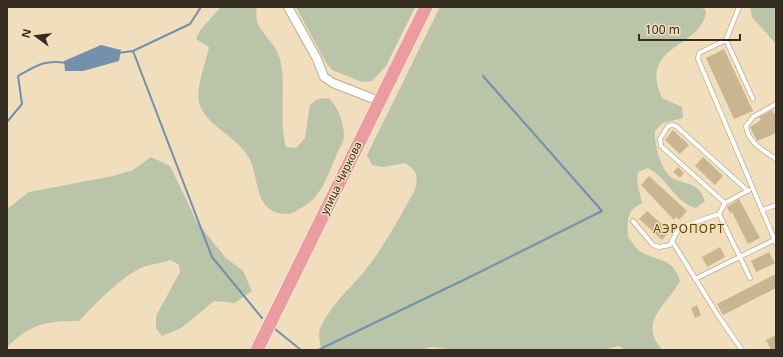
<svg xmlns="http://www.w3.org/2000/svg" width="783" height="357" viewBox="0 0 783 357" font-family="'Noto Sans',sans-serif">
<rect width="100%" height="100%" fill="#f0debc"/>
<!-- green -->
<g fill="#bac4a9">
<path d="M221,7H256C257,12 256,18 257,22C263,36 276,44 280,59C287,88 278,119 286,147L296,148L305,138L310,105L318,99L329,98C338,107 344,123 344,136C344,142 338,150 336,156C327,177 321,199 299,209C296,211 291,214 288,214C255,215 259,181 251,162C242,139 209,128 200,106C194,91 206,63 209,47L196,39L201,29Z"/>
<path d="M296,7H415L386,66L372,81L362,82L332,70L325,61Z"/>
<path d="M440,7H700L706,10C704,49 637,43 662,98L682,107L683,118L663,123L655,131C654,143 661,173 674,179C690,186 698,182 705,201L696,208C674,202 668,178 648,168L638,172L637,182L642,203C626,211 627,221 628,237C632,242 636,249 641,252C658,262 673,257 680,281C672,298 646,316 654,337C655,341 660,346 662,350H625L619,346L603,350H455L432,347L419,350H322C320,344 318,335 320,329C330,305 351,288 367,268C386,244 400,216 415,190C418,176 418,171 405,163L383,167L372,165L367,155Z"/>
<path d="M750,7H776V44L752,17Z"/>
<path d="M151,157L170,166L197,222L225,257L243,271L252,291L235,303L214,301L181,328L162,336L156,328V316L180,272L179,265L171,260C162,263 152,264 143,267C122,276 95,304 79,321C45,321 32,323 7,347V209L29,192L113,176L133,170Z"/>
</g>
<!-- water -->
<path fill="#7390ad" d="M101,45L121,50L119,61L83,71H65L64,61Z"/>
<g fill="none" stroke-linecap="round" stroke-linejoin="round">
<!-- stream -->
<g stroke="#7390ad" stroke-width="2">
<path d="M133,51L190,24L201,7"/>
<path d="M118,53L133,51L212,257L262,318"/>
<path d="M7,122L22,104L18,76C36,66 45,59 66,63"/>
<path d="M275,329L301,350"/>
<path d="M318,350L474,275L602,211L483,76"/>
</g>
</g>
<!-- building -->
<g fill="#c9b691">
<path d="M724,49L753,111L734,119L706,58Z"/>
<path d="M772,110L774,114L776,113V133L757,141L750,127L761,120L759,117Z"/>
<path d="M673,130L689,145L680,154L665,140Z"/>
<path d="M703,157L723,176L715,185L695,166Z"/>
<path d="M678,167L684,173L680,178L673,172Z"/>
<path d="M649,176L687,211L679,220L676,217L674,220L641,185Z"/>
<path d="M739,199L760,238L748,244L732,212L730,213L727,207Z"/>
<path d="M647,211L670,231L662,240L639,219Z"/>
<path d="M720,247L725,257L707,267L702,257Z"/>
<path d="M769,252L775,263L756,272L751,261Z"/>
<path d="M776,274V288L723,315L717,304Z"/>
<path d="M697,305L701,315L695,318L691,308Z"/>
<path d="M776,335V350H771L766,340Z"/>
</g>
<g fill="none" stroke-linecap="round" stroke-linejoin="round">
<!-- lane casing -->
<g stroke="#bead8d" stroke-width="5.5">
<g id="lane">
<path d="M739,7L726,40L753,99"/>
<path d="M726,40L699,53L698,59L776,243"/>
<path d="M776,104L753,117L746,126C748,143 763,150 776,159"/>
<path d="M725,203L661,146L660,139L668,126L672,125L676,126L748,191"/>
<path d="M762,210L776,205"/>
<path d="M719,214L750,278"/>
<path d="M633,221L653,245L659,247L670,245L679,228L719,214L725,203L749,190"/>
<path d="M672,241L719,317L742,350"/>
<path d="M695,279L774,240"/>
</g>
</g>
<!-- street casing -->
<g stroke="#bead8d" stroke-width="10">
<path id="street" d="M288,7L317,59L324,77L333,83L379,101"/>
</g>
<!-- primary casing -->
<g stroke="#fff" stroke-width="14">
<path id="primary" d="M257,350L426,7"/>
</g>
<!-- lane -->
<use href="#lane" stroke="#fff" stroke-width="4"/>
<!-- street -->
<use href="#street" stroke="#fff" stroke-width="8"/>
<!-- primary -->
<use href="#primary" stroke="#eb9ca1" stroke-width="13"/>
</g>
<g text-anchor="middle" stroke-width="3" stroke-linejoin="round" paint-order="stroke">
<!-- street labels -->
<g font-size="11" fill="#342d20" stroke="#f0debc">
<text transform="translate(341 178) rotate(-64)" y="4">улица Чиркова</text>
</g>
<!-- neighbourhood labels -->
<g font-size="12" letter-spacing="1" fill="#5b4807" stroke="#f0debc">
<text x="689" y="233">АЭРОПОРТ</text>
</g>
</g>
<!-- border -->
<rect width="783" height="357" fill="none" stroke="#342d20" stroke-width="16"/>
<!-- north arrow -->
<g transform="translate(36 36) rotate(285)" stroke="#f0debc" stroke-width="3" paint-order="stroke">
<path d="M0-3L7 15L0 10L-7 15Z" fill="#342d20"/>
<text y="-6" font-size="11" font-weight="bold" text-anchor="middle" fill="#342d20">N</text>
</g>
<!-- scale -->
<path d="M639 34v6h101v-6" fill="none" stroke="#342d20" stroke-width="2"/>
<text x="645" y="34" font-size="12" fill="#342d20" stroke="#f0debc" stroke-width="3" paint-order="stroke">100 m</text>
</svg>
